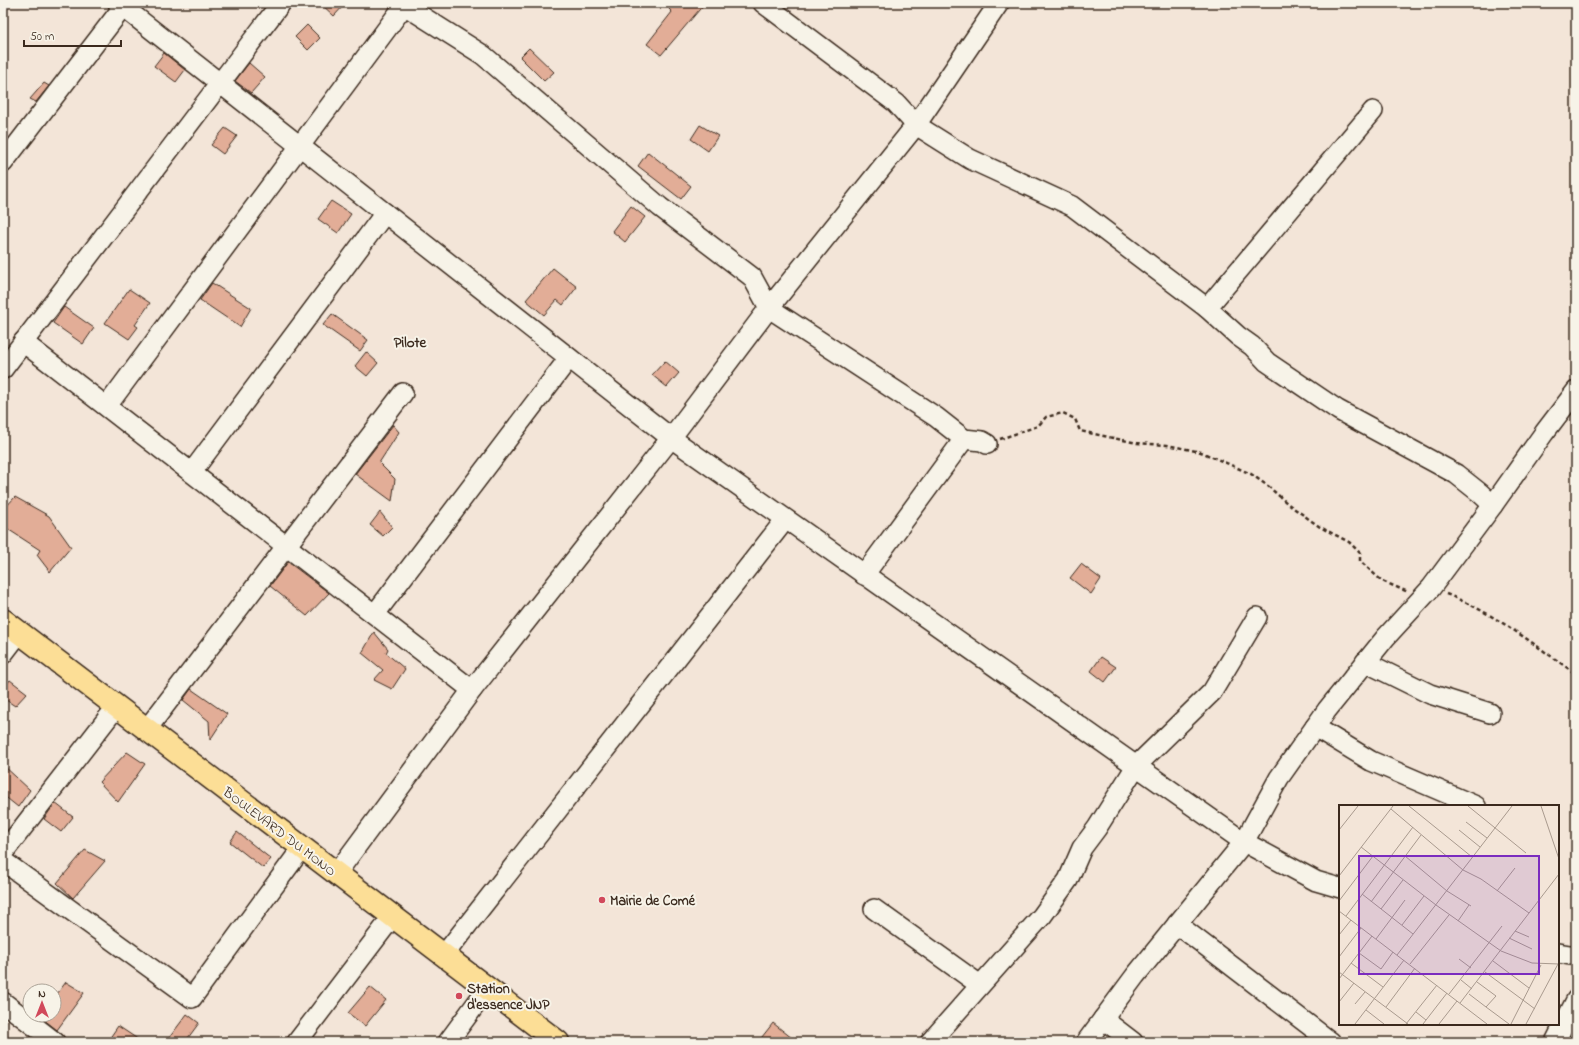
<svg xmlns="http://www.w3.org/2000/svg" width="1579" height="1045" viewBox="0 0 1579 1045" font-family="'Indie Flower',sans-serif">
<rect width="100%" height="100%" fill="#f3e5d8"/>
<filter id="ink" filterUnits="userSpaceOnUse"><feTurbulence type="fractalNoise" baseFrequency=".025" numOctaves="2"/><feDisplacementMap in="SourceGraphic" scale="8" xChannelSelector="R" yChannelSelector="G"/><feConvolveMatrix kernelMatrix="1 2 1 2 8 2 1 2 1" color-interpolation-filters="sRGB"/></filter>
<g filter="url(#ink)">
<!-- building -->
<g fill="#e2ad97" stroke="#3b2a1e">
<path d="M320,3H346L334,16Z"/>
<path d="M674,3H705L661,55L647,44L672,12L669,9Z"/>
<path d="M307,25L320,38L308,50L295,37Z"/>
<path d="M529,48L554,72L544,81L520,57Z"/>
<path d="M164,53L185,70L176,82L154,66Z"/>
<path d="M249,63L265,77L251,93L235,81Z"/>
<path d="M44,83L49,86L36,102L30,99Z"/>
<path d="M700,125L718,136L708,151L691,139Z"/>
<path d="M225,128L237,136L223,154L211,145Z"/>
<path d="M648,152L691,186L681,199L638,166Z"/>
<path d="M331,201L351,214L338,233L318,219Z"/>
<path d="M631,206L645,217L625,242L612,231Z"/>
<path d="M553,268L577,287L563,305L557,300L544,315L526,300Z"/>
<path d="M212,283L251,308L240,327L200,300Z"/>
<path d="M129,289L150,303L135,325L138,327L129,339L105,323Z"/>
<path d="M64,307L94,328L83,344L53,323Z"/>
<path d="M332,314L368,340L360,351L323,325Z"/>
<path d="M366,352L378,363L367,376L355,366Z"/>
<path d="M665,361L679,373L667,387L652,375Z"/>
<path d="M393,425L399,432L379,463L395,479L392,501L355,474Z"/>
<path d="M15,497L49,516L71,547L50,572L37,555L40,550L3,526V510Z"/>
<path d="M380,512L392,527L383,536L370,525Z"/>
<path d="M288,562L329,593L307,616L270,586Z"/>
<path d="M1081,564L1101,579L1091,594L1070,578Z"/>
<path d="M374,632L388,649L386,653L405,669L392,689L374,680L383,670L362,653Z"/>
<path d="M1101,657L1116,667L1105,682L1091,671Z"/>
<path d="M10,680L27,693L15,706L3,698V688Z"/>
<path d="M191,689L227,714L210,740L209,721L183,700Z"/>
<path d="M127,752L145,764L118,802L99,782Z"/>
<path d="M3,765L30,790L18,807L3,795Z"/>
<path d="M55,803L73,817L61,832L44,819Z"/>
<path d="M237,832L271,859L263,868L230,842Z"/>
<path d="M85,850L105,861L73,898L57,883Z"/>
<path d="M66,982L84,993L57,1030L38,1015H54V998Z"/>
<path d="M370,987L386,1000L365,1026L348,1013Z"/>
<path d="M187,1014L199,1023L185,1042H166Z"/>
<path d="M773,1023L797,1042H758Z"/>
<path d="M118,1026L142,1042H107Z"/>
</g>
<g fill="none" stroke-linecap="round" stroke-linejoin="round">
<!-- minor casing -->
<g stroke="#3b2a1e" stroke-width="22">
<g id="minor">
<path d="M118,3L671,438L1244,842L1316,881L1340,888"/>
<path d="M763,3L896,103L916,125L970,159L1072,206L1207,308L1238,336L1252,346L1267,362L1338,410L1456,474L1480,493L1493,505"/>
<path d="M404,5L483,55L660,207L752,277L769,308L936,417L964,439L982,441L987,444"/>
<path d="M3,163L123,7"/>
<path d="M1207,308L1373,111"/>
<path d="M23,342L472,690"/>
<path d="M3,369L281,3"/>
<path d="M107,406L406,3"/>
<path d="M192,472L385,213"/>
<path d="M864,575L964,439"/>
<path d="M375,614L569,358"/>
<path d="M3,654L19,633"/>
<path d="M1365,662L1430,694L1490,713"/>
<path d="M1315,727L1371,761L1476,806"/>
<path d="M147,729L403,393"/>
<path d="M3,853L117,706"/>
<path d="M3,861L192,998L302,848"/>
<path d="M336,874L472,690L671,438L769,308L916,125L999,3"/>
<path d="M874,909L980,985"/>
<path d="M1177,924L1331,1042"/>
<path d="M1558,953L1576,956"/>
<path d="M444,955L785,520"/>
<path d="M3,1002L55,1042"/>
<path d="M1103,1019L1133,1042"/>
<path d="M297,1042L393,916"/>
<path d="M448,1042L487,989"/>
<path d="M930,1042L1042,916L1068,880L1082,848L1097,828L1136,766L1212,692L1257,617"/>
<path d="M1086,1042L1135,976L1244,842L1279,778L1327,710L1386,637L1431,588L1493,505L1544,433L1576,391"/>
<path d="M1555,1042L1576,1000"/>
</g>
</g>
<!-- major casing -->
<g stroke="#3b2a1e" stroke-width="25">
<path id="major" d="M3,620L558,1042"/>
</g>
<!-- path -->
<g stroke="#3b2a1e" stroke-width="2.5" stroke-dasharray="4 3" stroke-linecap="butt">
<path d="M1000,439L1038,426L1046,417L1063,413L1075,419L1080,431L1137,443L1167,445L1201,452L1224,462L1251,474L1268,486L1288,504L1320,527L1349,542L1360,553V561L1382,581L1408,592"/>
<path d="M1446,594C1493,612 1535,645 1576,674"/>
</g>
<!-- minor -->
<use href="#minor" stroke="#f7f3e8" stroke-width="19"/>
<!-- major -->
<use href="#major" stroke="#fcde96" stroke-width="22"/>
</g>
</g>
<!-- markers -->
<g fill="#d1495b" stroke="#f7f3e8" stroke-width="1.5">
<circle cx="602" cy="900" r="4"/>
<circle cx="459" cy="996" r="4"/>
</g>
<g text-anchor="middle" stroke-width="4" stroke-linejoin="round" paint-order="stroke">
<!-- street labels -->
<g font-size="14" fill="#3b2a1e" stroke="#f7f3e8">
<text transform="translate(280 831) rotate(37)" y="5">BOULEVARD DU MONO</text>
</g>
<!-- poi labels -->
<g font-size="14" font-weight="bold" fill="#3b2a1e" stroke="#f7f3e8" text-anchor="start">
<text x="610" y="905">Mairie de Comé</text>
<text x="467" y="993">Station<tspan x="467" dy="16">d'essence JNP</tspan></text>
</g>
<!-- neighbourhood labels -->
<g font-size="15" font-weight="bold" fill="#3b2a1e" stroke="#f7f3e8">
<text x="410" y="347">Pilote</text>
</g>
</g>
<!-- overview -->
<g transform="translate(1339 805)">
<rect width="220" height="220" fill="#f3e5d8"/>
<path fill="none" stroke="#a99a8e" stroke-width="1" d="M70,1L133,52M129,1L187,48M202,1L220,54M52,4L124,65L142,74L190,108M127,17L148,33M0,25L19,1M120,25L141,42M22,42L97,100L162,146L193,158L220,159M66,51L108,86L132,101M0,71L54,1M158,86L176,63M23,89L74,129M0,96L34,51M32,97L82,30M42,104L64,75M0,106L148,219M7,111L74,22M119,116L130,100M63,120L85,91M176,126L190,132M0,130L12,115M170,133L193,144M37,134L66,95M20,148L42,164L54,147M58,150L173,1M0,152L22,123M120,154L132,163M154,156L190,183M12,158L44,182M71,159L110,110M0,167L69,219M146,167L196,204M0,174L33,131M122,175L133,184M110,189L163,121M130,189L147,202L157,191L138,177M0,197L15,178M121,198L220,69M16,199L26,187M47,202L76,163M147,202L170,219M27,205L45,219M77,207L87,215M16,219L65,155M67,219L98,180M84,219L108,188M100,219L118,196M172,219L202,160M187,219L219,159"/>
<path fill="#7b2cbf" fill-opacity="0.15" stroke="#7b2cbf" stroke-width="2" d="M20,51H200V169H20Z"/>
<rect width="220" height="220" fill="none" stroke="#3b2a1e" stroke-width="2"/>
</g>
<!-- margin -->
<rect width="1579" height="1045" fill="none" stroke="#f7f3e8" stroke-width="16"/>
<rect x="8" y="8" width="1563" height="1029" fill="none" stroke="#3b2a1e" stroke-width="1.5" filter="url(#ink)"/>
<!-- north arrow -->
<g transform="translate(42 1003)"><circle r="19" fill="#f7f3e8" stroke="#aca397"/>
<path d="M0-3L7 15L0 10L-7 15Z" fill="#d1495b"/>
<text y="-6" font-size="11" font-weight="bold" text-anchor="middle" fill="#3b2a1e">N</text>
</g>
<!-- scale -->
<path d="M24 40v6h97v-6" fill="none" stroke="#3b2a1e" stroke-width="2"/>
<text x="30" y="40" font-size="12" fill="#3b2a1e" stroke="#f7f3e8" stroke-width="3" paint-order="stroke">50 m</text>
</svg>
